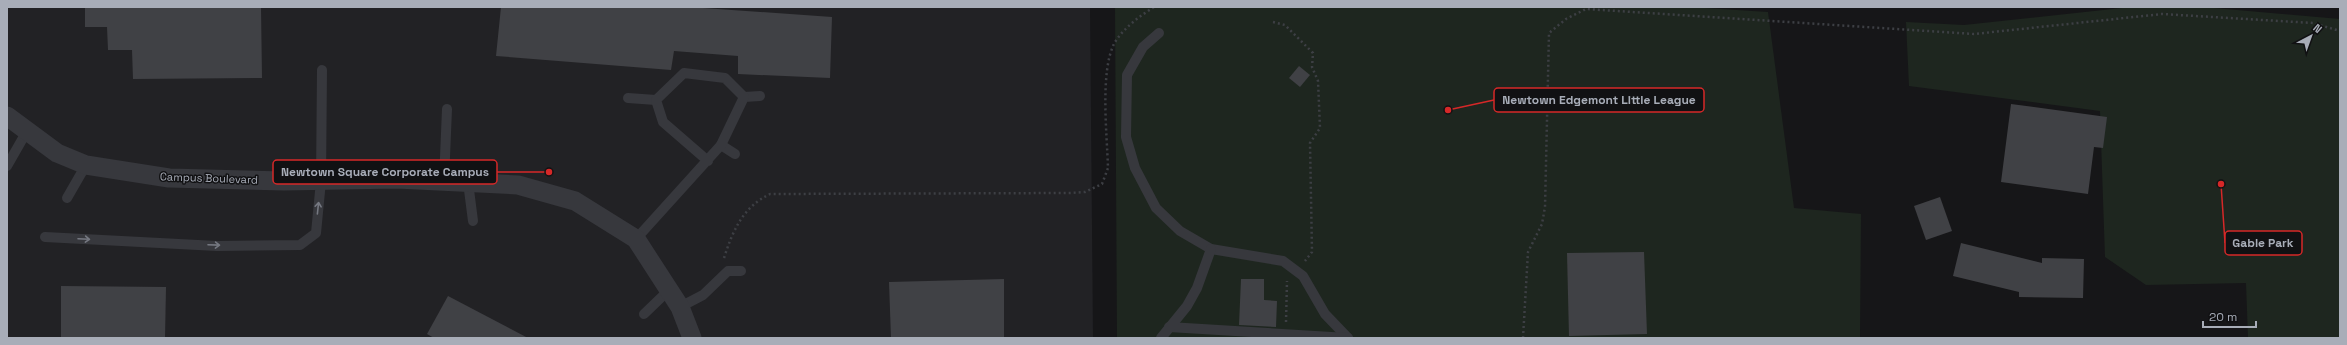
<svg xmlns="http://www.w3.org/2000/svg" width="2347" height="345" viewBox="0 0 2347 345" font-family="'Space Grotesk',sans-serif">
<rect width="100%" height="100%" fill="#161618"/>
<!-- built -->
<path fill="#222225" d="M7,7H1090L1093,338H7Z"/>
<!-- green -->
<g fill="#1e261f">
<path d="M1115,7H1690L1768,12L1794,208L1861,214L1860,338H1117Z"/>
<path d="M2131,7H2203L2340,19V338H2248L2246,283L2146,285L2105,257L2100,111L1909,86L1906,22L1964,25Z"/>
</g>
<!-- building -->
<g fill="#404145">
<path d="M85,7H261L262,78L133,79L132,50H108L107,27H85Z"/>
<path d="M501,7H689L832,17L830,78L738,74V56L674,51L671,70L496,56Z"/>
<path d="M1299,66L1310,75L1300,87L1289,78Z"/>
<path d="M2011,104L2107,117L2103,148L2094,147L2088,194L2001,182Z"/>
<path d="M1940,197L1952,231L1926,240L1914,206Z"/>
<path d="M1961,243L2042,263V258L2084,259L2083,298L2019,297V292L1953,276Z"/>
<path d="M1644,252L1647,334L1569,336L1567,253Z"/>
<path d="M1004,279V338H891L889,282Z"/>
<path d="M1241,279H1264V300L1277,301L1276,327L1239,325Z"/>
<path d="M61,286L166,287L165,338H61Z"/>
<path d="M448,296L528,338H434L427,334Z"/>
</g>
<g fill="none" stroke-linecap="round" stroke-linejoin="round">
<!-- path -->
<g stroke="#3d3f44" stroke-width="2.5" stroke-dasharray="2 3" stroke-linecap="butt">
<path d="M1273,22L1285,25L1313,53L1312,67L1318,81L1320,128L1310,143L1312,252L1305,261"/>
<path d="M724,258C733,230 743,207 770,194L1070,193L1085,192L1102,184L1108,168C1107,134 1100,72 1114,44C1123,28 1140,16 1154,7"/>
<path d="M1286,322L1287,281"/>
<path d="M1523,338L1528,252L1542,224L1545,207L1549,33L1566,19L1586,9L1974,34L2162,14L2313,23L2340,31"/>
</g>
<!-- lane -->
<g stroke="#37383d" stroke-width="10">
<path d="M1159,33L1143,47L1127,75L1126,137L1135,168L1156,208L1180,231L1211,249L1283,261L1303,276L1325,314L1348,338"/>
<path d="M744,97L760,96"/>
<path d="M628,98L656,100"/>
<path d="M721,145L735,154"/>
<path d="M7,166L27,131"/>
<path d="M444,181L447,109"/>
<path d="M468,182L473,221"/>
<path d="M67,198L86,165"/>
<path d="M45,237L217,246L300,245L316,233L321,181L322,70"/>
<path d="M636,239L721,145L744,97L725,78L684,73L656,100L663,122L708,161"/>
<path d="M680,307L703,295L728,271H741"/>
<path d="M644,314L669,290"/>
<path d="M1169,327L1348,338"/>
<path d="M1161,338L1187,306L1197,288L1211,249"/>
</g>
<!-- street -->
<path stroke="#37383d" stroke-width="19" d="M7,116L57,153L86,165L169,178L284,181L397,179L518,185L575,201L636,239L680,307L692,338"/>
</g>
<!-- one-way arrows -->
<defs><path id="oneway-shaft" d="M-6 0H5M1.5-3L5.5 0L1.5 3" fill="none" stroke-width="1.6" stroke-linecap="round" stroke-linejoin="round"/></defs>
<g stroke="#757881">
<use href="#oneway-shaft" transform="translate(318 208) rotate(-84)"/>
<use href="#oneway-shaft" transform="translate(84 239) rotate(3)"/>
<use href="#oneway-shaft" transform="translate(214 245) rotate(2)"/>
</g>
<g text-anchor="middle" stroke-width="3" stroke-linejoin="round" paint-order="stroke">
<!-- street labels -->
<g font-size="11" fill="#a8adb8" stroke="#111113">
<text transform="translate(209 178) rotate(2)" y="4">Campus Boulevard</text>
</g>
</g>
<!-- callouts -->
<path fill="none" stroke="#d62828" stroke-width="1.5" d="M1448 110L1494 100M549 172L497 172M2221 184L2225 243"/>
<g fill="#d62828" stroke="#111113" stroke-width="1.5">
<circle cx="1448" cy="110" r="4"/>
<circle cx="549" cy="172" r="4"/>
<circle cx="2221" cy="184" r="4"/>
</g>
<g fill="#111113" stroke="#d62828" stroke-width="1.5">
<rect x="1494" y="88" width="210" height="24" rx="4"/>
<rect x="273" y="160" width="224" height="24" rx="4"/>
<rect x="2225" y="231" width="77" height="24" rx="4"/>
</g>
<g font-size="12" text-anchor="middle" font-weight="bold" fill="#a8adb8">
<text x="1599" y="104">Newtown Edgemont Little League</text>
<text x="385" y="176">Newtown Square Corporate Campus</text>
<text x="2263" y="247">Gable Park</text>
</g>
<!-- border -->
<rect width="2347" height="345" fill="none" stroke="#a8adb8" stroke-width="16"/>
<!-- north arrow -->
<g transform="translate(2311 36) rotate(41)" stroke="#111113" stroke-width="3" paint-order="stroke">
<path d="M0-3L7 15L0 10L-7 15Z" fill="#a8adb8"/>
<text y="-6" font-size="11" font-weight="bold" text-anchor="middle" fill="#a8adb8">N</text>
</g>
<!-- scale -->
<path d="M2203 321v6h53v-6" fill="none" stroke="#a8adb8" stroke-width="2"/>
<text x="2209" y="321" font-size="12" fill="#a8adb8" stroke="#111113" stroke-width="3" paint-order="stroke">20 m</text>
</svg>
